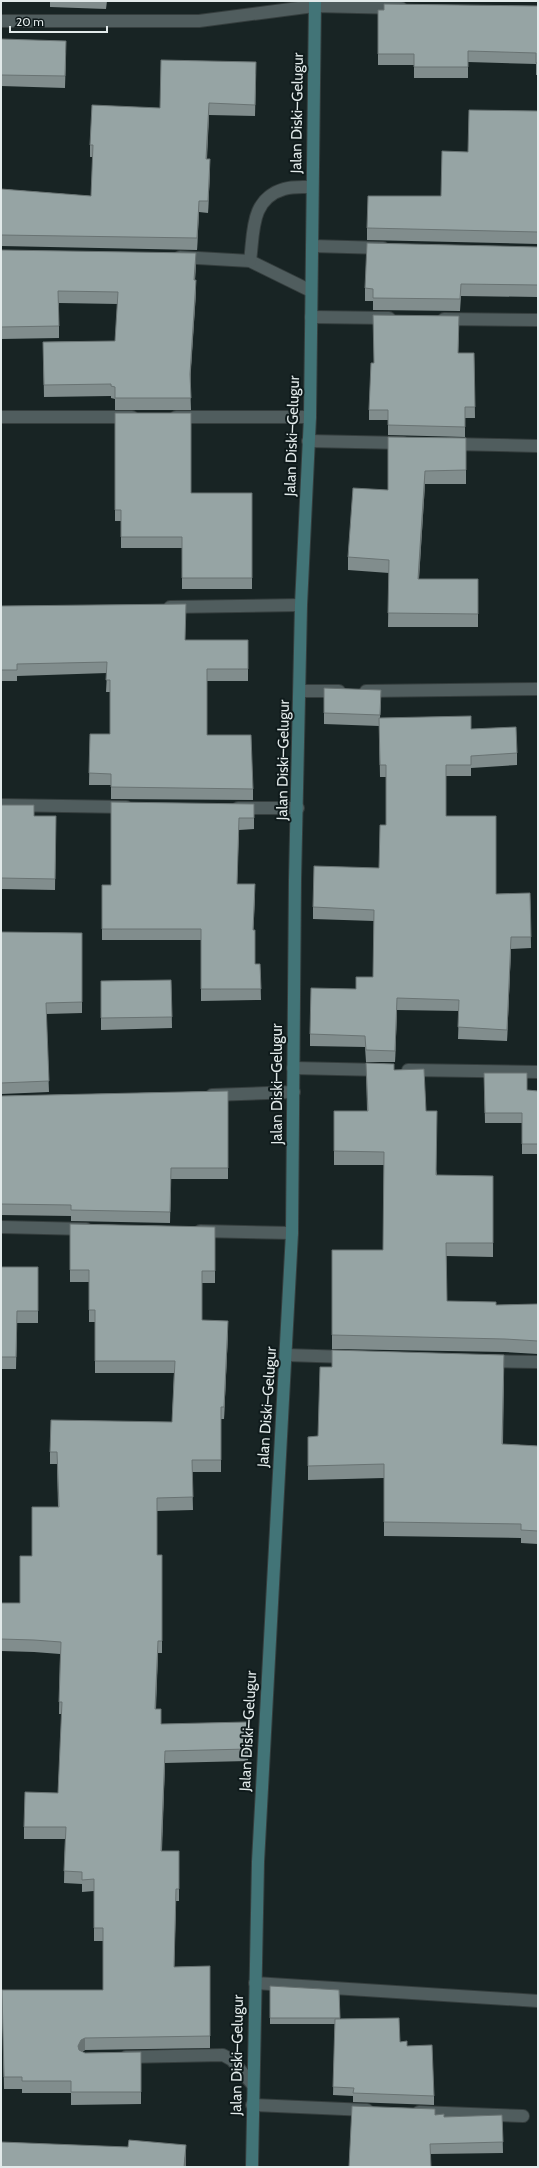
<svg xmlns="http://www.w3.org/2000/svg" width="539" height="2168" viewBox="0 0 539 2168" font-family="Cabin,sans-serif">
<rect width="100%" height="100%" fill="#182424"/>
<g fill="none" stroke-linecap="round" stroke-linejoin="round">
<!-- street casing -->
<g stroke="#353e3e" stroke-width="14">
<g id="street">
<path d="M1,21H199L314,6L401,8"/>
<path d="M312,246L383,248"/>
<path d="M180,257L250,261L311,291"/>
<path d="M250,261C254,232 250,199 284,189C293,186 304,187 312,187"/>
<path d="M311,317L389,318"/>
<path d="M444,319L538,320"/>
<path d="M1,417H132"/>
<path d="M176,417H310"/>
<path d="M308,441L403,443"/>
<path d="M450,444L538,446"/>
<path d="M170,607L301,605"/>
<path d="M300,691H339"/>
<path d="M366,691L538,689"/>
<path d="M1,805L126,807"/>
<path d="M238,808H298"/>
<path d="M293,1068L382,1070"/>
<path d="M408,1070L538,1072"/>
<path d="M212,1095L294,1092"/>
<path d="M1,1227L86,1229"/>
<path d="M200,1231L292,1233"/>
<path d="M286,1355L347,1357"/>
<path d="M489,1361L538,1362"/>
<path d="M255,1983L538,2001"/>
<path d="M126,2057L223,2055L232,2060L252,2084"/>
<path d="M252,2105L367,2110"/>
<path d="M419,2112L523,2116"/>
</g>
</g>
<!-- secondary casing -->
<g stroke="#353e3e" stroke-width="14">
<path id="secondary" d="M252,2167L258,1862L292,1233L295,880L301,605L310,417L315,1"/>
</g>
<!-- street -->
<use href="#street" stroke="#505d5e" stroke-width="12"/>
<!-- secondary -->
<use href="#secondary" stroke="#427477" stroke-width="12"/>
</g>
<!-- wall -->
<g fill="#818d8d">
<path d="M50,1H107L106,9L50,7Z"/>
<path d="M454,1H538V2Z"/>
<path d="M538,6V75H536V64L468,62V78H414V65H378V10Z"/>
<path d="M1,39L66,53L65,88L1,86Z"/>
<path d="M256,74L255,116L209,115L207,159L210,171L208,213L199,212L197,250L1,246V189L91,196L93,157H90V145L160,108Z"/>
<path d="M538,111V244L367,240V228L441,196L468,152Z"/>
<path d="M538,247V297L461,296L460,311L373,310V301H365V288Z"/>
<path d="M1,250L196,265L195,280L196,292L190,381L191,410H115V399L111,398V396L44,397L43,342L115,341L118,304L59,303V338L1,339Z"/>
<path d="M459,326L458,353H474L475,418H465V437L388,435V420H369V410L374,363Z"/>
<path d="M115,413L191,493H252V589H182V548H121V521H115Z"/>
<path d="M466,438V484H425L419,579H478V627H388L389,573L348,570V557L388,490Z"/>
<path d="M1,606L185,640H248V681H207V735L253,789V800L111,799V785H89L90,734H110V692H106L107,673L17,676V681H1Z"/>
<path d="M324,688L381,702L380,718L471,729L517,753V765L471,768V776H446V816L496,894L530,893L531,948L511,949L507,1041L458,1039L459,1011L397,1010L395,1062H366L365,1047L310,1046V1034L356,989L373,977L374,921L313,919V907L379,868L386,825V777H380L379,726L324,724Z"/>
<path d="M111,802L254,818V829L239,830L237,884L255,896L253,930L255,964H260L261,1000L201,1001V940H102V885H111Z"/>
<path d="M1,805L34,816H56L55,890L1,889Z"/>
<path d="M1,932L82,933V1013L46,1014L49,1092L1,1094Z"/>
<path d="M171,980L172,1028L101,1030V981Z"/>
<path d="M366,1063L394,1070L426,1111L437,1175L493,1176V1257L446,1256L447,1301L496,1305L538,1304V1354L505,1352L332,1349V1250H383L384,1165H334V1111H367Z"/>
<path d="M484,1073L527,1090L538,1091V1154H522V1123H485Z"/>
<path d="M228,1091V1179H171L170,1223L71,1221V1216L1,1215V1096Z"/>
<path d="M70,1224L215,1227V1283H202V1320L228,1333L224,1419H221V1472H192L193,1510L157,1511V1555H162V1653H158L156,1709L161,1724L248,1749V1761L165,1763L162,1851H179V1901H176L174,1967L210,1966V2048L85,2050L82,2052L85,2053L141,2052V2104L71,2105V2093H22V2089H4L2,1990H103V1941H94V1891L82,1892V1884L64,1883L65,1839H24V1827L58,1793L62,1714H59L60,1654L34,1652L1,1651V1603H20L32,1556L58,1507L57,1464H50V1452L172,1422L174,1373H95V1322H89V1282H70Z"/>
<path d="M1,1267H38V1323H17L16,1369H1Z"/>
<path d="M504,1369L503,1444L538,1446V1544L521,1543V1538L384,1536V1478L308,1480V1437L318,1436Z"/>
<path d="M270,1986L339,1990L340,2019L400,2042L407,2046L434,2096V2105L353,2102V2096L333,2095L335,2024H270Z"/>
<path d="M435,2115L444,2117L502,2115L503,2153L431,2154L349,2167Z"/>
</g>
<!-- shaded-wall -->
<g fill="#697373">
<path d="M209,103V115L206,171V159Z"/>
<path d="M210,159V171L208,213V201Z"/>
<path d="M199,201V212L197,250V238Z"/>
<path d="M196,253V265L194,292V280Z"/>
<path d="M196,280V292L190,386V374Z"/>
<path d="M425,471V484L418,593V579Z"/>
<path d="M255,884V896L253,941V930Z"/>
<path d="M511,937V949L507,1041V1030Z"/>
<path d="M397,998V1010L395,1062V1051Z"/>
<path d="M228,1321V1333L224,1419V1407Z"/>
<path d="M158,1641V1653L155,1721V1709Z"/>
<path d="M165,1751V1763L161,1863V1851Z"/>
<path d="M176,1889V1901L174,1979V1967Z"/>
<path d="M85,2038V2050L81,2052L78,2058V2046L81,2040Z"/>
<path d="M186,2145V2167H184Z"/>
</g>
<!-- building -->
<g fill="#96a4a4" stroke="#697373">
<path d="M384,4L538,6V63H536V53L468,51V67H414V54H378V10H384Z"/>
<path d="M1,39L66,41L65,76L1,75Z"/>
<path d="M161,60L256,62L255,105L209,103L206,159H210L208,201H199L197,238L1,235V189L91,196L93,145H90L92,105L160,108Z"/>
<path d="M469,110L538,111V232L367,228L368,196H441L442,151L468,152Z"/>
<path d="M367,243L538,247V285L461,284L460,299L373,298V289L365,288Z"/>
<path d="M1,250L196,253L194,280H196L190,374L191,398H115V387L111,386V384L44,385L43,342L115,341L118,292L58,291L59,326L1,327Z"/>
<path d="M373,315L459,316L458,353H474L475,407H465V427L388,425V410H369L371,363H374Z"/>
<path d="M115,413H191V493H252V578H182V537H121V510H115Z"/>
<path d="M388,437L466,438V470L425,471L418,579H478V614L388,613L389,560L348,557L353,488L388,490Z"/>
<path d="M186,604L185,640H248V669H207V735H251L253,789L111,787V774L89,773L90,734H110V680H106L107,662L17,664V670H1V606Z"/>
<path d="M324,688L381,690L380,715L324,713Z"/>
<path d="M471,716V729L516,727L517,753L471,756V765H446V816H496V894L530,893L531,937H511L507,1030L458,1027L459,1000L397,998L395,1051L366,1050L365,1036L310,1034L311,988L356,989V977H373L374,910L313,907L314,866L379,868L380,825H386V765H380L379,718Z"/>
<path d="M111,802L254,804V818H239L237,884H255L253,930H255V964H260L261,989H201V929H102V885H111Z"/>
<path d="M1,805H34V816H56L55,879L1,878Z"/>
<path d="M1,932L82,933V1002L46,1003L49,1081L1,1083Z"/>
<path d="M171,980L172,1017L101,1018V981Z"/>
<path d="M366,1063L394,1064V1070L424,1069L426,1111H437L436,1175L493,1176V1243H446L447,1301L496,1302V1305L538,1304V1341L505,1339L332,1335V1250H383L384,1152L334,1151V1111H368Z"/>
<path d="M484,1073H527V1090L538,1091V1144H522V1113H485Z"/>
<path d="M228,1091V1168H171L170,1212L71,1210V1205L1,1204V1096Z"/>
<path d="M70,1224L215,1227V1271H202V1320L228,1321L224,1407H221V1460H192L193,1497L157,1498V1555H162V1641H158L155,1709H161V1724L247,1722L248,1749L165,1751L161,1851H179V1889H176L174,1967L210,1966V2036L85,2038L81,2040L78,2046L79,2050L85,2053L141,2052V2092H71V2081H22V2077H4L2,1990H103V1928H94V1879L82,1880V1872L64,1871L66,1827H24L25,1792L58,1793L62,1702H59L61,1642L34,1640L1,1639V1603H20V1556H32V1507H59L57,1452H50L51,1420L172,1422L175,1361H95V1310H89V1270H70Z"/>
<path d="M1,1267H38V1311H17L16,1357H1Z"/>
<path d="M332,1350L504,1355L502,1444L538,1446V1531L521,1530V1524L384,1522V1464L308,1466V1437L318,1436L320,1367H332Z"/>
<path d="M270,1986L339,1990L340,2018H270Z"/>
<path d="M399,2018L400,2042L407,2041V2046L432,2045L434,2096L353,2093L354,2088L333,2087L335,2019Z"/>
<path d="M352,2106L435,2109V2115L444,2114V2117L502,2115L503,2142L430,2144L431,2167H349Z"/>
<path d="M129,2140L186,2145L184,2167H1V2142L128,2147Z"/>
</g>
<g text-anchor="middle" stroke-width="4" stroke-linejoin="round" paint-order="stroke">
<!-- street labels -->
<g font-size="15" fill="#e2eaea" stroke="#0f1a1b">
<text transform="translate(297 113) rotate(-89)" y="5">Jalan Diski–Gelugur</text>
<text transform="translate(292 436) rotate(-88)" y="5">Jalan Diski–Gelugur</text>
<text transform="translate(283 760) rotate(-89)" y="5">Jalan Diski–Gelugur</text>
<text transform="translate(277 1084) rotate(-90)" y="5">Jalan Diski–Gelugur</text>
<text transform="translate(267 1407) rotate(-86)" y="5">Jalan Diski–Gelugur</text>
<text transform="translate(248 1731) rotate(-87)" y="5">Jalan Diski–Gelugur</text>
<text transform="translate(237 2055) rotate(-89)" y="5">Jalan Diski–Gelugur</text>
</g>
</g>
<!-- border -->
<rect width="539" height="2168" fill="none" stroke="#e2eaea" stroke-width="4"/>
<!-- scale -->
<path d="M10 26v6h97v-6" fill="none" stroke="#e2eaea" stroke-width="2"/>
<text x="16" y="26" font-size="12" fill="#e2eaea" stroke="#0f1a1b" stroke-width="3" paint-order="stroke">20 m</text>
</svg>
